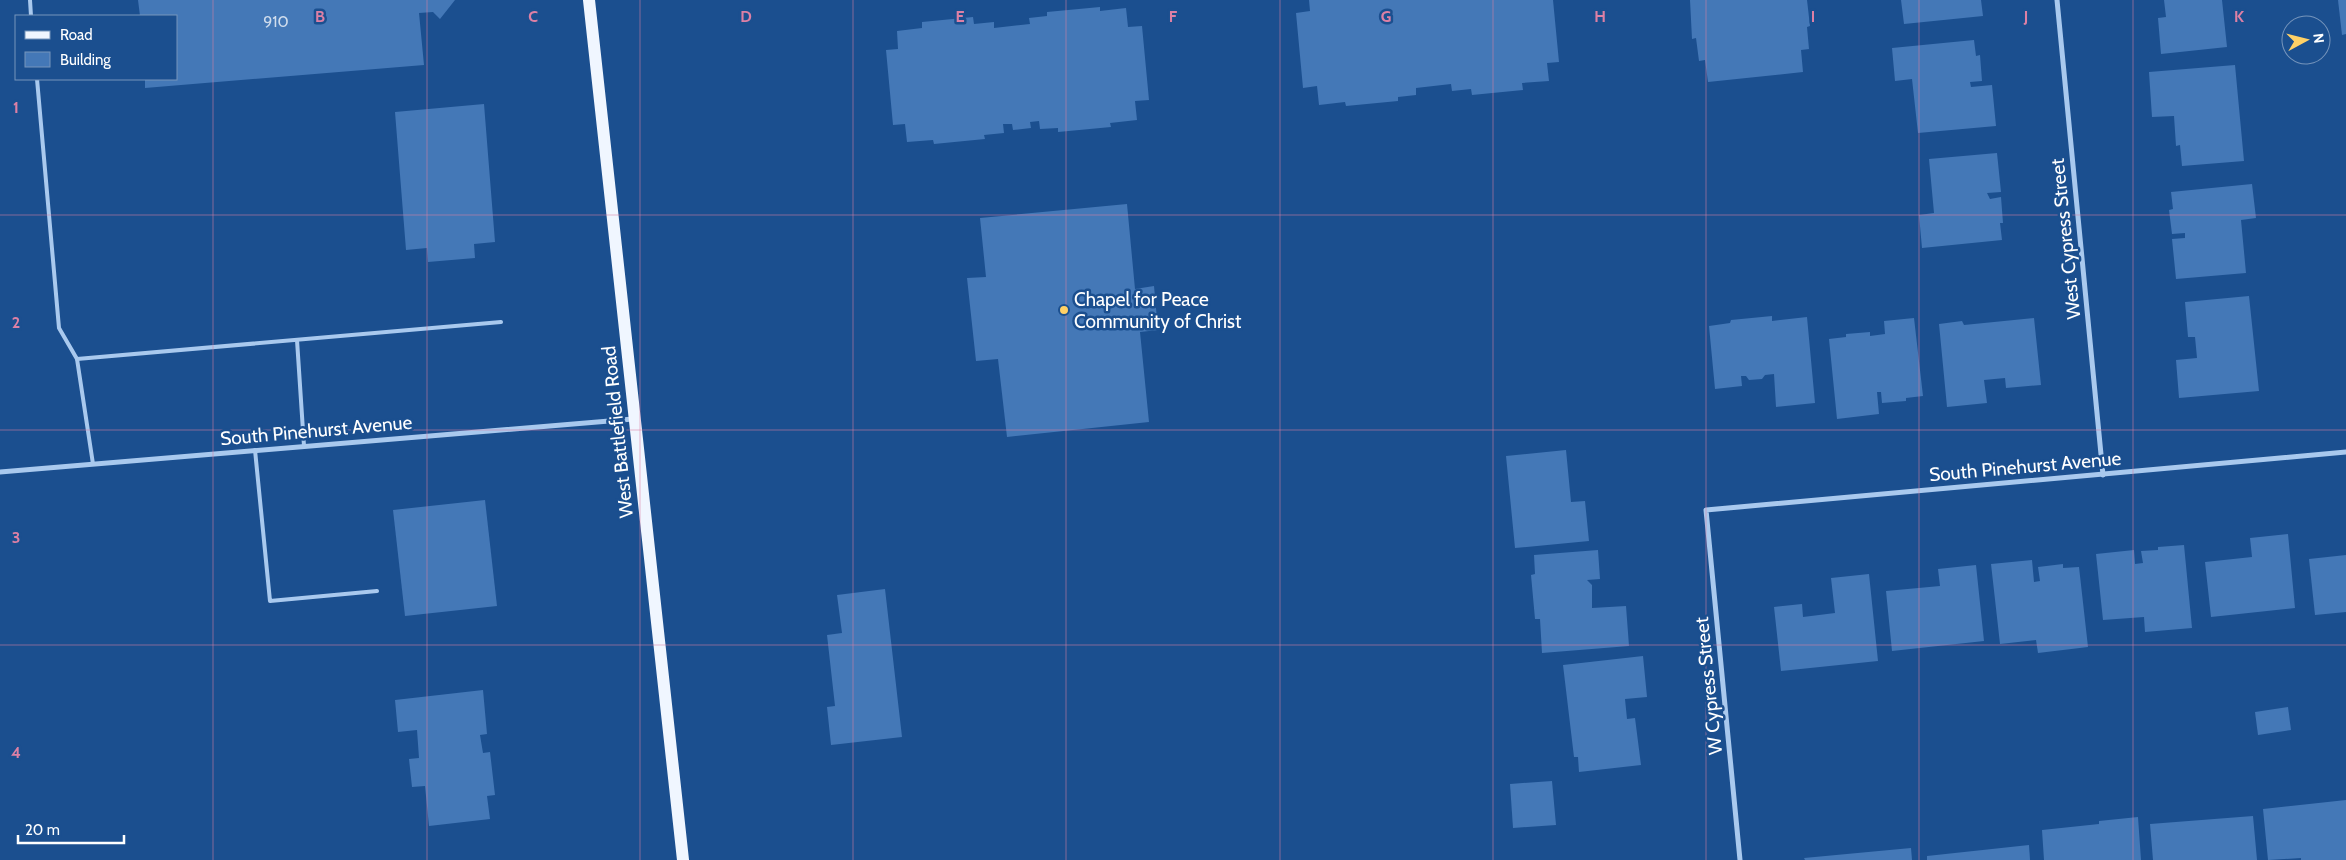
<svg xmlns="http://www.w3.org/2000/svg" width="2346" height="860" viewBox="0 0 2346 860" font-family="Cabin,sans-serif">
<rect width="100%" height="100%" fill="#1b4f8f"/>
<!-- building -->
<g fill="#4478b7">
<path d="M138,0H455L440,19L433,12L419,13L424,65L145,88V79H176V16H140Z"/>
<path d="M1309,0H1553L1559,62L1547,63L1549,81L1522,83L1523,90L1472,95L1471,89L1452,91L1451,84L1416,88V95L1398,97V101L1346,106L1345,102L1319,105L1317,86L1303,88L1296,13L1310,11Z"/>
<path d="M1690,0H1807L1810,26L1807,27L1809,49L1801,50L1803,72L1708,82L1705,60L1699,61L1696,38L1692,39Z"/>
<path d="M1901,0H1981L1983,16L1904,24Z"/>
<path d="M2164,0H2222L2227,47L2161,54L2158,18L2166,17Z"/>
<path d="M2338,0H2346V34L2342,35Z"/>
<path d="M1100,7V11L1126,8L1128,27L1142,26L1149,100L1135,101L1137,120L1110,123L1111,127L1058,132V128L1040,129L1039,121L1030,122L1031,128L1013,130L1012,124H1003L1004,133L984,135L985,139L934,144L933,140L907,142L905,124L893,125L886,50L898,49L897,31L922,28V22L973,17L974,24L994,22V28L1030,24L1029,18L1047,16V12Z"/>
<path d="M1974,40L1976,56L1980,55L1982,81L1970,82L1971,87L1992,85L1996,126L1918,133L1912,79L1895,81L1892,48Z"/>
<path d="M2235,65L2244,161L2182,166L2180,145L2176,146L2174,116L2152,117L2149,72Z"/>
<path d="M484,104L495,242L474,244L475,258L428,262L427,248L406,250L395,112Z"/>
<path d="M1997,153L2001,192L1987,193L1990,199L2001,197L2003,223H2000L2002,240L1922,248L1919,215L1934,213L1929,159Z"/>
<path d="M2252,184L2256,218L2241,220L2246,273L2176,279L2172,239L2185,238V233L2172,234L2169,210L2173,209L2171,192Z"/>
<path d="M1127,204L1135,289L1154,286L1158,330L1140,332L1149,422L1007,437L998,359L976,361L967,278L986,277L980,218Z"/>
<path d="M2249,296L2259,391L2179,398L2176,360L2197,358L2195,337H2188L2185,302Z"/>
<path d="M1772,316V321L1807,317L1815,403L1776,407L1774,374L1765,375L1762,379L1749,380L1746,376H1741L1742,386L1715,389L1709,326L1730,323L1731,320Z"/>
<path d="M1914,318L1923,396L1906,398V401L1882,403L1881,392H1877L1879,414L1837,419L1829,339L1846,337V334L1870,332V336L1885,334L1884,321Z"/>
<path d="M2034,318L2041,385L2006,388L2005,378L1984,380L1987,403L1947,407L1939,324L1962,321L1964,325Z"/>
<path d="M1566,450L1571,502L1585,501L1589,541L1515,548L1506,456Z"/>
<path d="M485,500L497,606L405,616L393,510Z"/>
<path d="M2288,534L2295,608L2211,617L2205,562L2252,557L2250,538Z"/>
<path d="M2184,545L2192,628L2145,632L2144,617L2103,620L2096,554L2134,550L2135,564L2143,563L2141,551L2158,550V547Z"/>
<path d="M1598,550L1600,579L1587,580L1592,585V608L1626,606L1629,646L1542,653L1540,619H1535L1531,575L1535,574L1534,555Z"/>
<path d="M2346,555V612L2315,615L2309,559Z"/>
<path d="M2032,560L2034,582L2040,581L2038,567L2063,564V568L2079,567L2088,647L2038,653L2036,640L2000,644L1991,564Z"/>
<path d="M1976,565L1984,641L1892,651L1886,591L1940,586L1938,569Z"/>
<path d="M1869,574L1878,661L1781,671L1774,607L1802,604L1803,617L1835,613L1831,578Z"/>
<path d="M885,589L902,737L831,745L827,707L835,706L827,635L842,633L837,595Z"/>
<path d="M1643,656L1647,697L1625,699L1627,719L1635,718L1641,765L1579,772L1578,757H1574L1563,665Z"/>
<path d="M483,690L487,734L480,735L483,753L490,752L495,795L487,796L490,819L429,826L425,786L412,787L409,759L419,758L417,730L398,732L395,700Z"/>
<path d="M2288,707L2291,730L2258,735L2255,712Z"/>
<path d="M1552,781L1556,825L1513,828L1510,784Z"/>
<path d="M2346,800V860H2301V858L2268,860L2263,809Z"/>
<path d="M2253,816L2257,860H2153L2150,824Z"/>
<path d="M2138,817L2141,860H2044L2042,830L2099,824V821Z"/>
<path d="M2029,845L2030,860H1927V856Z"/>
<path d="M1911,848L1912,860H1805L1804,858Z"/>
</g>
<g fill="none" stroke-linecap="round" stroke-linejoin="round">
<!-- lane -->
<g stroke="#a9c9ee" stroke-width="4">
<path d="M30,0L31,16"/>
<path d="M37,79L59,328L77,359L93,464"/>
<path d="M297,340L304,446"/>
<path d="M77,359L501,322"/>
<path d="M255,450L270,601L377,591"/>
</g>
<!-- street -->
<g stroke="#a9c9ee" stroke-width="5">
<path d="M2057,0L2103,475"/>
<path d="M0,472L633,419"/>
<path d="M1740,860L1706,510L2346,452"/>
</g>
<!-- primary -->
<path stroke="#f0f6ff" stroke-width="12" d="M589,0L683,860"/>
</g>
<!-- grid -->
<path fill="none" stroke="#dd80a5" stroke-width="1" stroke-opacity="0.55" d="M213,0V860M427,0V860M640,0V860M853,0V860M1066,0V860M1280,0V860M1493,0V860M1706,0V860M1919,0V860M2133,0V860M0,215H2346M0,430H2346M0,645H2346"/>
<!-- markers -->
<circle fill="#ffd166" stroke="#1b4f8f" stroke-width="2" cx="1064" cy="310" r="5"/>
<g text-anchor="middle" stroke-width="5" stroke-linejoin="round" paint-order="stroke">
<!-- number labels -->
<g font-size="16" fill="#d0dded">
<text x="276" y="27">910</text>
</g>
<!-- street labels -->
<g font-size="19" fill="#fff" stroke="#1b4f8f">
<text transform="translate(2065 239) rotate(-96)" y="7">West Cypress Street</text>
<text transform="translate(316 430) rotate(-5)" y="7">South Pinehurst Avenue</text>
<text transform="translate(617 432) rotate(-96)" y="7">West Battlefield Road</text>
<text transform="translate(2025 466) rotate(-5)" y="7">South Pinehurst Avenue</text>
<text transform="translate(1708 686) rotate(-96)" y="7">W Cypress Street</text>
</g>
<!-- poi labels -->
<g font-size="19" fill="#fff" stroke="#1b4f8f" text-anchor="start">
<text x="1074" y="306">Chapel for Peace<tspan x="1074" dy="22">Community of Christ</tspan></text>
</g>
</g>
<g font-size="16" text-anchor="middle" font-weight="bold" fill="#dd80a5" stroke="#1b4f8f" stroke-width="5" stroke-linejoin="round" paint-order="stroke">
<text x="320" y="22">B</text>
<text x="533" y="22">C</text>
<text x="746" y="22">D</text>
<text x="960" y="22">E</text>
<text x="1173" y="22">F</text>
<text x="1386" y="22">G</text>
<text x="1600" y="22">H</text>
<text x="1813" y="22">I</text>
<text x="2026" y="22">J</text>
<text x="2239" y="22">K</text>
<text x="16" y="113">1</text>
<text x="16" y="328">2</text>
<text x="16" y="543">3</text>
<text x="16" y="758">4</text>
</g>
<!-- legend -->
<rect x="15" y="15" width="162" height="65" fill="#1b4f8f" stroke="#7695bc"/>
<rect x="25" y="31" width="25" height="8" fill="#f0f6ff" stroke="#7695bc"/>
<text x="60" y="40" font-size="15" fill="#ffffff">Road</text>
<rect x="25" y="52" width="25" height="15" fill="#4478b7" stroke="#7695bc"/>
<text x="60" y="65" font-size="15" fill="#ffffff">Building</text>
<!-- north arrow -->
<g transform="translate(2306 40) rotate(83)"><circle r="24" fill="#1b4f8f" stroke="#7695bc"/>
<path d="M0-4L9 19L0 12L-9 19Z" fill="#ffd166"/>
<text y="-8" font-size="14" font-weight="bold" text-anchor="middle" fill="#ffffff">N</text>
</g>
<!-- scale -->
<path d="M18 835v8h106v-8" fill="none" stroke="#ffffff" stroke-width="2.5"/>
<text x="25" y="835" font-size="15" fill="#ffffff" stroke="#1b4f8f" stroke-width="4" paint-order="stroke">20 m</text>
</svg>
